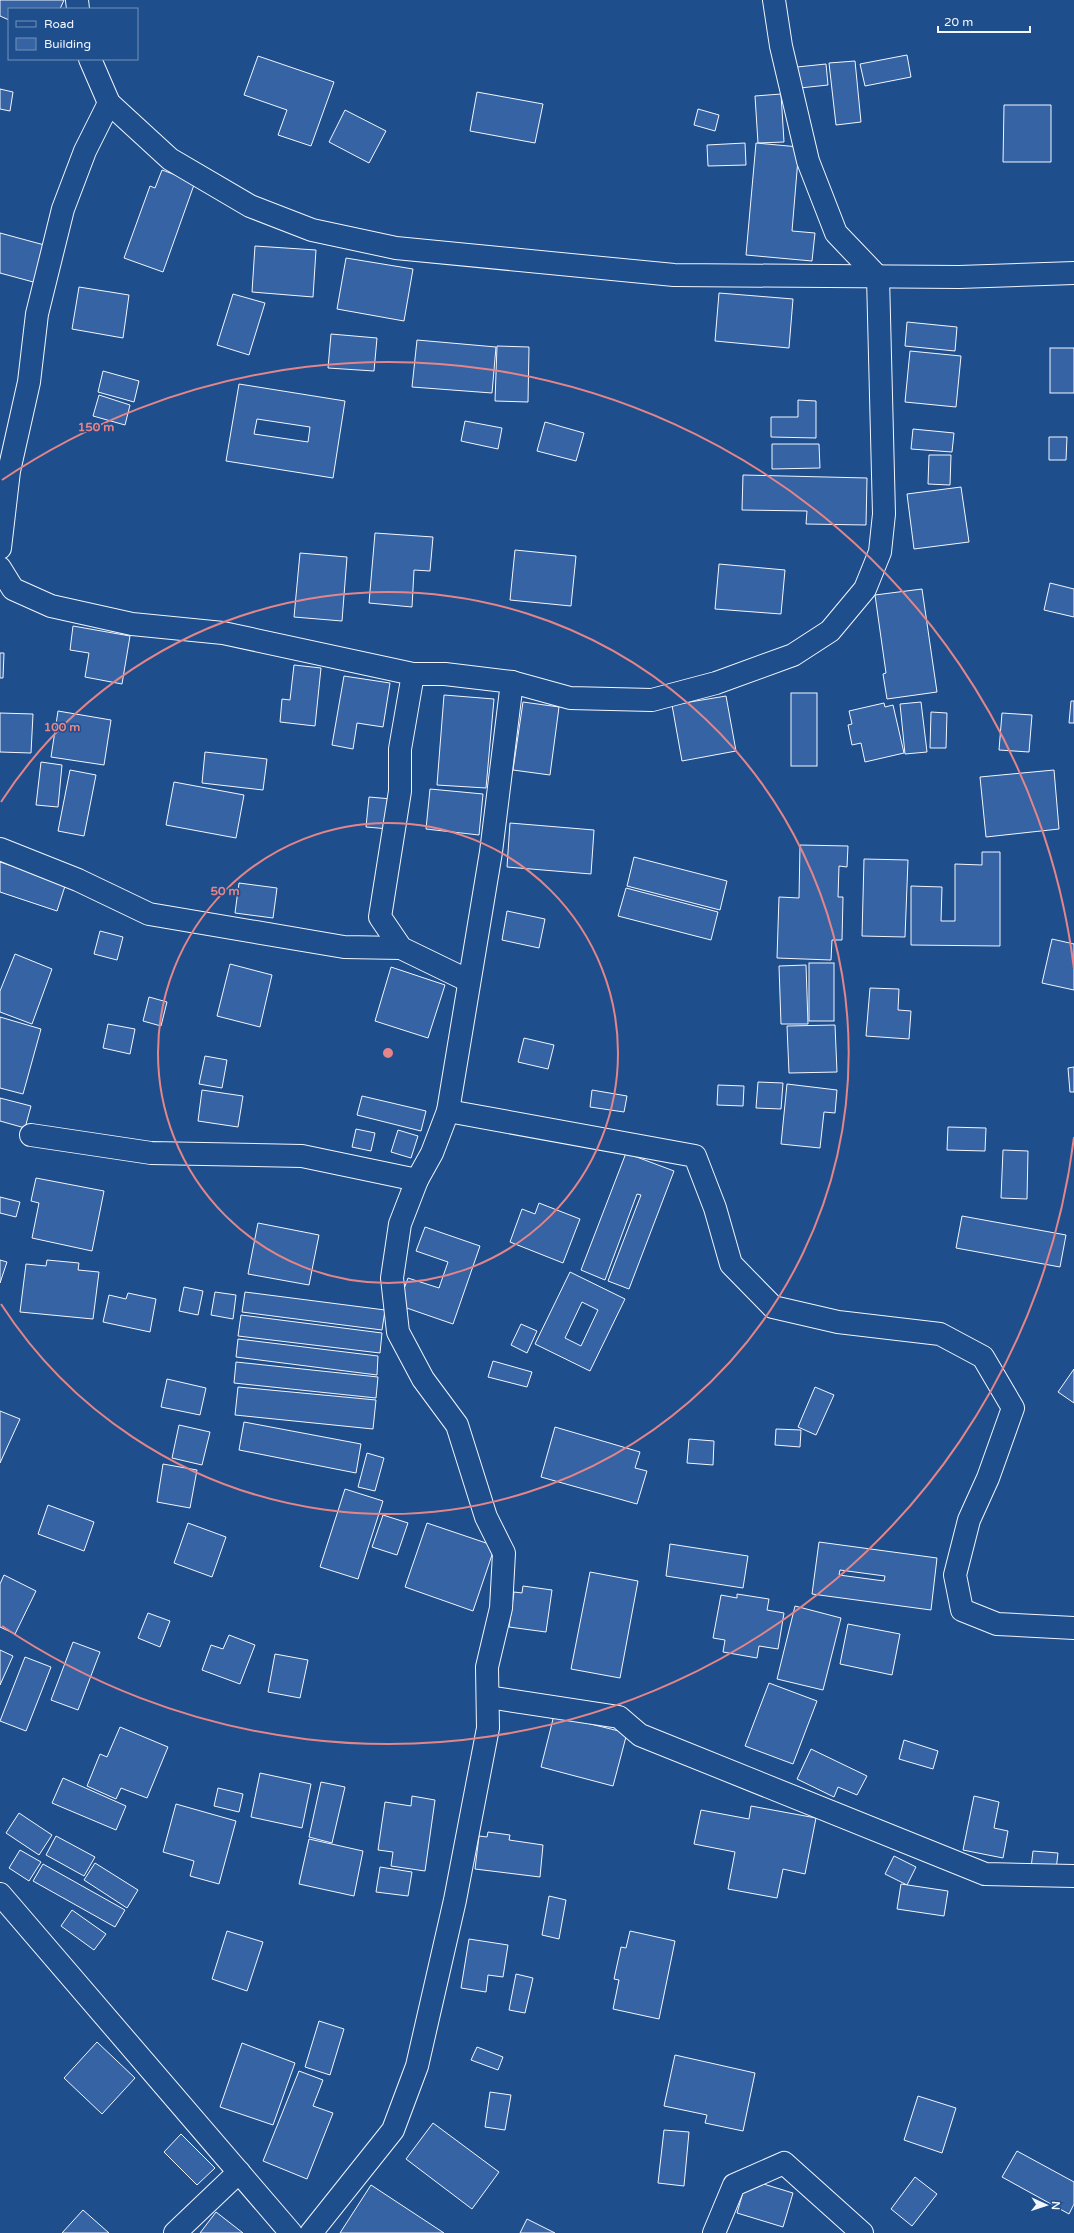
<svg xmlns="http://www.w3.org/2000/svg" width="1074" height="2233" viewBox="0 0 1074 2233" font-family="'Varela Round',sans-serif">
<rect width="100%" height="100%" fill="#1f4e8c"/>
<!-- building -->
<g fill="#3563a3" stroke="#f2f6ff" fill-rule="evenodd">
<path d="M0,0H64L60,9H9V20L0,16Z"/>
<path d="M907,55L911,77L865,86L860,64Z"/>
<path d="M258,56L334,82L311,146L278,135L287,110L244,95Z"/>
<path d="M855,61L861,122L836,125L829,63Z"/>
<path d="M826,64L828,85L800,88L797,67Z"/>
<path d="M0,89L13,92L10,111L0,109Z"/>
<path d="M477,92L543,104L535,143L470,131Z"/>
<path d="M781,94L784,142L758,143L755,96Z"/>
<path d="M1004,105H1051V162H1003Z"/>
<path d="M698,109L719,115L715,131L694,125Z"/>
<path d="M345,110L386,131L369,163L329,142Z"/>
<path d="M745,143L746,165L708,166L707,145Z"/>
<path d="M756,143L799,147L792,231L815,233L812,261L746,255Z"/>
<path d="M162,170L195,182L163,272L124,258L150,186L155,188Z"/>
<path d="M0,233L48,246L37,283L0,273Z"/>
<path d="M255,246L316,250L313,297L252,292Z"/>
<path d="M346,258L413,269L404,321L337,309Z"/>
<path d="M79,287L129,295L123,338L72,329Z"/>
<path d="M719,293L793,299L789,348L715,341Z"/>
<path d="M233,294L265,303L249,355L217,345Z"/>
<path d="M907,322L957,327L955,351L905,346Z"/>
<path d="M331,334L377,338L374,371L328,368Z"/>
<path d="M417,340L496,347L492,393L412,387Z"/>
<path d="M497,346L529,347L528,402L495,401Z"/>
<rect x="1050" y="348" width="24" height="45"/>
<path d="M910,351L961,356L956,407L905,402Z"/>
<path d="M103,371L139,381L134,402L98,392Z"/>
<path d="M239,384L345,401L333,478L226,461ZM257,419L310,427L308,442L254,434Z"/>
<path d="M99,395L130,405L125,425L93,416Z"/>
<path d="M798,400L816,401V438L771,437V417H798Z"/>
<path d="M465,421L502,428L498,449L461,441Z"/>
<path d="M545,422L584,433L576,461L537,451Z"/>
<path d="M913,429L954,433L952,452L911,449Z"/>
<path d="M1049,437H1067L1066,460H1049Z"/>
<path d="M772,444H819L820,468L772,469Z"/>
<path d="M929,455H951L950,485L928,484Z"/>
<path d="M743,475L867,478L866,525L806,524L807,511L742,510Z"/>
<path d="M961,487L969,542L914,549L907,494Z"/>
<path d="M375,533L433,537L430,571L414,570L412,607L369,603Z"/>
<path d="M515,550L576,556L571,606L510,600Z"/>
<path d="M300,553L347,557L342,621L294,617Z"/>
<path d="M719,564L785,570L781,614L715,609Z"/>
<path d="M1050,583L1074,589V617L1044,610Z"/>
<path d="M922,589L937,692L887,699L883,674L886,673L875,595Z"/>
<path d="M73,626L130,636L122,684L85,677L89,653L70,650Z"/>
<path d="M0,653H4L3,678H0Z"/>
<path d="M294,665L321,668L315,726L280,722L282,699L290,700Z"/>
<path d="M344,676L390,683L383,727L357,723L353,749L332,745Z"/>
<rect x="791" y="693" width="26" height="73"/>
<path d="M444,695L494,699L486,788L437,785Z"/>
<path d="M726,696L736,751L682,761L672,705Z"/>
<path d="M1071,701H1074V723H1069Z"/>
<path d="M523,702L559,707L550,775L513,770Z"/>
<path d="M921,702L927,752L905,754L900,704Z"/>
<path d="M884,703L885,707L893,705L904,753L865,762L861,743L852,745L848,725L852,724L849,711Z"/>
<path d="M58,711L111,720L104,765L51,757Z"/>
<path d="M931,712L947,713L946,748H930Z"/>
<path d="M0,713L33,714L31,753L0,752Z"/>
<path d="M1002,713L1032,715L1029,752L999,750Z"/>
<path d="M205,752L267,759L263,790L202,783Z"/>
<path d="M41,762L62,765L58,807L36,805Z"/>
<path d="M70,770L96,775L84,836L58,831Z"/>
<path d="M1054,770L1059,829L986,837L980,777Z"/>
<path d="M174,782L244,795L236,838L166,825Z"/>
<path d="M430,789L483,794L479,835L426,829Z"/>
<path d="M369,797L392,799L389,829L366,827Z"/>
<path d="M510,823L594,830L591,874L507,867Z"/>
<path d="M800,845L848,846L847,867L839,866L838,897H843L842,940H832L831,960L777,958L779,897L799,898Z"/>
<path d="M982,852H1000V946L911,945V886L942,887L941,921H955V864L982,865Z"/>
<path d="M634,857L727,881L720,910L627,886Z"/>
<path d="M864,859L908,860L905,937L862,936Z"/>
<path d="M0,862L66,883L57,911L0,892Z"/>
<path d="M239,883L277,888L273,918L235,913Z"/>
<path d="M626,888L718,912L711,940L618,916Z"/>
<path d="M507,911L545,919L539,948L502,940Z"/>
<path d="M100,931L123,937L117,960L94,954Z"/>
<path d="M1052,939L1074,944V990L1042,983Z"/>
<path d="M15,954L52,969L32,1024L0,1012V991Z"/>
<rect x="809" y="963" width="25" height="58"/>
<path d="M230,964L272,975L260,1027L217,1016Z"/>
<path d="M806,965L808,1024H781L779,966Z"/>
<path d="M391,967L445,985L428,1038L375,1021Z"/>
<path d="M870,988L899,989L898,1010L911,1011L909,1039L866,1036Z"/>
<path d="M149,997L167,1002L161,1026L143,1021Z"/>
<path d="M0,1017L41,1029L23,1094L0,1088Z"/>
<path d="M108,1024L135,1029L130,1054L103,1048Z"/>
<path d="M835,1025L837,1072L789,1073L787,1026Z"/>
<path d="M524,1038L554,1045L548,1069L518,1062Z"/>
<path d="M205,1056L227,1060L222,1088L199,1084Z"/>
<path d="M1074,1067V1092H1070L1068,1068Z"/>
<path d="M758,1082L783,1083L781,1109L756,1108Z"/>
<path d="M787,1084L837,1090L835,1113L824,1112L820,1148L781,1144Z"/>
<path d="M718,1085L744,1086L743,1106L717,1105Z"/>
<path d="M202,1090L243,1096L238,1127L198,1121Z"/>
<path d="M592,1090L627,1096L624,1112L590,1107Z"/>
<path d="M362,1096L426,1111L421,1131L357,1115Z"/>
<path d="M0,1098L31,1106L25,1128L0,1121Z"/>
<path d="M948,1127L986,1128L985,1151L947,1150Z"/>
<path d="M356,1129L375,1133L371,1151L352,1147Z"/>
<path d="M398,1130L418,1136L411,1158L391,1152Z"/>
<path d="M1003,1150L1028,1151L1027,1199L1001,1198Z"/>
<path d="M626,1153L674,1171L629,1289L608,1281L641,1195L637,1194L605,1280L581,1270Z"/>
<path d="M36,1178L104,1191L92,1251L32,1238L39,1203L31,1201Z"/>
<path d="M0,1197L20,1202L16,1217L0,1213Z"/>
<path d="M539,1203L580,1219L563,1263L510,1242L522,1209L535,1214Z"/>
<path d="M962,1216L1066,1235L1060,1267L956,1248Z"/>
<path d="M258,1223L319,1235L309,1285L248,1274Z"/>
<path d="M425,1227L480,1246L453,1324L398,1305L408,1278L439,1288L448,1262L416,1251Z"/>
<path d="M0,1260L7,1262L0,1283Z"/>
<path d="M47,1260L79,1263L78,1270L99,1272L93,1319L20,1312L26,1264L46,1266Z"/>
<path d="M570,1272L625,1299L590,1371L535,1344ZM582,1302L598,1310L581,1346L565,1338Z"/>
<path d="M184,1287L203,1291L198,1315L179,1311Z"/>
<path d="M215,1292L236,1295L233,1319L211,1315Z"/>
<path d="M245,1292L385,1310L382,1330L242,1312Z"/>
<path d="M128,1293L156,1299L150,1332L103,1322L109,1295L126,1299Z"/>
<path d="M241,1315L382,1333L380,1353L238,1336Z"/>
<path d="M521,1324L537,1331L527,1353L511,1345Z"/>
<path d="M238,1339L378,1356L377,1375L236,1357Z"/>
<path d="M493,1361L532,1372L527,1387L488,1377Z"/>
<path d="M236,1362L378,1377L376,1398L234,1383Z"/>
<path d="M1074,1369V1403L1058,1392Z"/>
<path d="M167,1379L206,1388L200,1415L161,1407Z"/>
<path d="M238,1387L376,1400L373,1429L235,1415Z"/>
<path d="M815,1387L834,1395L816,1435L798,1427Z"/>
<path d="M0,1411L20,1419L0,1463Z"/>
<path d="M244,1422L361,1444L356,1473L239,1450Z"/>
<path d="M179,1425L210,1432L202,1465L172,1458Z"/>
<path d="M555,1427L640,1452L635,1468L647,1471L637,1504L541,1477Z"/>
<path d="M776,1429L801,1430L800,1447L775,1445Z"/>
<path d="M689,1439L714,1441L713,1465L687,1463Z"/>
<path d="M367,1453L384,1458L375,1491L358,1487Z"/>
<path d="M163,1464L197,1470L190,1508L157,1502Z"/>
<path d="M345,1489L383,1501L358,1579L320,1567Z"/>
<path d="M48,1505L94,1522L84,1551L38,1534Z"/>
<path d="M383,1515L408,1523L397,1555L372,1547Z"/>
<path d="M188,1523L226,1537L212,1577L174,1563Z"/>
<path d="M427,1523L495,1546L473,1611L405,1587Z"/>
<path d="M819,1542L937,1558L931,1610L812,1594ZM840,1570L885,1576L884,1581L839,1575Z"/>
<path d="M670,1544L748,1556L743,1588L666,1576Z"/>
<path d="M590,1572L638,1581L620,1678L571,1669Z"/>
<path d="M4,1575L36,1591L15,1634L0,1627V1584Z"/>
<path d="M523,1586L552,1590L546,1632L509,1627L514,1592L522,1593Z"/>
<path d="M737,1594L769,1599L767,1610L784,1613L778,1649L759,1646L757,1658L723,1652L725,1640L713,1638L721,1595L737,1598Z"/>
<path d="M795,1606L841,1618L823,1690L777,1679Z"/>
<path d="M148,1613L170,1621L160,1647L138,1638Z"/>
<path d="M848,1624L900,1634L892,1675L840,1664Z"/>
<path d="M229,1635L255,1645L240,1684L202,1670L211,1645L223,1649Z"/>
<path d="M73,1642L100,1652L78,1710L51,1700Z"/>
<path d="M0,1650L13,1656L0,1685Z"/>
<path d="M275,1654L308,1660L300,1698L268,1692Z"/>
<path d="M25,1657L51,1667L26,1731L0,1721Z"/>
<path d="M769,1683L817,1701L793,1764L745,1746Z"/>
<path d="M554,1715L627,1733L613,1786L541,1767Z"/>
<path d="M120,1727L168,1747L147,1798L121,1788L116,1799L87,1786L100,1754L107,1757Z"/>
<path d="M904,1740L938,1751L933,1769L899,1759Z"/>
<path d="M811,1749L867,1776L857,1795L838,1787L834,1797L797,1779Z"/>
<path d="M260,1773L311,1784L302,1828L251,1817Z"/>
<path d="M63,1778L126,1806L116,1830L52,1803Z"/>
<path d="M321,1782L345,1787L332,1843L309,1837Z"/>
<path d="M218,1788L243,1794L239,1812L214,1806Z"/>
<path d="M412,1796L435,1800L425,1871L391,1866L393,1852L378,1850L385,1802L411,1806Z"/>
<path d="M974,1796L999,1802L994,1828L1008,1831L1003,1858L963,1850Z"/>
<path d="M176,1804L236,1821L219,1884L190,1876L194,1861L163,1852Z"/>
<path d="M751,1806L816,1818L805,1874L783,1869L777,1898L728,1889L735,1852L694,1844L701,1810L749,1819Z"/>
<path d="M19,1813L52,1835L39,1855L6,1833Z"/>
<path d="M488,1832L510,1835L509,1840L543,1845L540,1877L475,1869L479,1836L487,1837Z"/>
<path d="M56,1836L95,1857L84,1876L46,1855Z"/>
<path d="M309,1839L363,1851L354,1896L299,1884Z"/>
<path d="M20,1850L41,1862L29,1881L9,1868Z"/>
<path d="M1033,1851L1058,1853L1056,1870L1031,1868Z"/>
<path d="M894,1856L916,1867L907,1885L885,1874Z"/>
<path d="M95,1863L138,1890L127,1908L84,1880Z"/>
<path d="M43,1864L125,1910L115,1927L33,1881Z"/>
<path d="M380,1867L412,1872L408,1896L376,1892Z"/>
<path d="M901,1884L948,1891L944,1916L897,1909Z"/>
<path d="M549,1896L566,1900L559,1939L542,1935Z"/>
<path d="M72,1910L106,1934L94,1950L61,1926Z"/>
<path d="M227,1931L263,1942L247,1991L212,1979Z"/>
<path d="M630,1931L675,1941L659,2019L613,2009L619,1980L614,1979L621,1947L626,1948Z"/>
<path d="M469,1939L508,1945L503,1977L488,1975L486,1992L461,1988Z"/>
<path d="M516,1974L533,1978L525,2013L509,2010Z"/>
<path d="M319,2021L344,2029L330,2075L305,2067Z"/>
<path d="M97,2042L135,2078L102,2114L64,2078Z"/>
<path d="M242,2043L295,2063L273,2125L220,2107Z"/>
<path d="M477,2047L503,2057L498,2070L471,2060Z"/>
<path d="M675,2055L755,2073L743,2131L705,2123L707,2115L664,2106Z"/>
<path d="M299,2071L323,2080L313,2106L333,2113L307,2179L263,2161Z"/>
<path d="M490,2092L511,2095L505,2130L485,2127Z"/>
<path d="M918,2096L956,2108L942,2153L904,2140Z"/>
<path d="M433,2123L499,2172L472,2209L406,2159Z"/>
<path d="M664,2130L689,2132L684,2186L658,2183Z"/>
<path d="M181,2134L215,2168L197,2185L164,2152Z"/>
<path d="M1017,2151L1074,2182V2204L1069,2214L1002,2177Z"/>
<path d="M915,2177L937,2194L912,2226L891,2209Z"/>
<path d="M747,2179L793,2193L783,2227L737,2213Z"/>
<path d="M371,2185L444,2233H340Z"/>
<path d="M83,2210L109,2233H62Z"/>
<path d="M216,2212L243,2233H200Z"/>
<path d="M527,2219L555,2233H520Z"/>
</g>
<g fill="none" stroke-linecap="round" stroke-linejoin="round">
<!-- minor casing -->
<g stroke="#f2f6ff" stroke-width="24">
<g id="minor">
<path d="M77,0L78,9"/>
<path d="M90,59L109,103L170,159L250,206L312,230L396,248L674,275L959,277L1074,273"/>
<path d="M0,548L9,471L29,382L37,314L63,209L85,151L109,103"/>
<path d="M0,568L13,589L51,606L132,624L223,633L413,674H445L512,682L570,698L652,700L716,683L793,655L830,631L865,589L880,552L884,514L878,277L836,233L808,161L781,46L774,0"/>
<path d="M413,674L400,749V791L380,917L401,948L469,981"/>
<path d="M0,849L78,880L149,914L344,947L401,948"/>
<path d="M448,1111L695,1156L715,1208L731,1264L773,1307L838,1322L940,1334L983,1357L1013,1408L988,1478L969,1520L955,1575L962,1610L997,1624L1074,1628"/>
<path d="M31,1135L151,1153L302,1156L417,1180L432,1153L448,1111L491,852L512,682"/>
<path d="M488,1697L619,1717L640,1735L985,1874L1074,1876"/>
<path d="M0,1894L291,2233"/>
<path d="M175,2233L239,2172"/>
<path d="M311,2233L393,2130L417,2066L455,1900L488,1728L487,1667L501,1608L504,1553L486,1517L457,1425L423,1379L398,1332L392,1278L400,1224L417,1180"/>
<path d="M714,2233L734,2185L784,2163L862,2233"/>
</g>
</g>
<!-- minor -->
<use href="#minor" stroke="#1f4e8c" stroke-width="22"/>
</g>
<!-- distance rings -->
<g fill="none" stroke="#e38589" stroke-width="2">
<circle cx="388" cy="1053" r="230"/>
<path d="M1 802A461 461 0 1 1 1 1304"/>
<path d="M1074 1137A691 691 0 0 1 2 1626M2 480A691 691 0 0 1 1074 969"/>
</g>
<circle cx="388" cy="1053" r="6" fill="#e38589" stroke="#1f4e8c" stroke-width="2"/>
<g font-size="12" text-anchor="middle" font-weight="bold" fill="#e38589" stroke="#1f4e8c" stroke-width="3" stroke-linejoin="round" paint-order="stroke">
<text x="96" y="431">150 m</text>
<text x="62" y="731">100 m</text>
<text x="225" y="895">50 m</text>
</g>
<!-- legend -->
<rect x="8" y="8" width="130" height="52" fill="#1f4e8c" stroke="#7391ba"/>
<rect x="16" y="21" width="20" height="6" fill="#1f4e8c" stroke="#7391ba"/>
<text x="44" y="28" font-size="12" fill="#f2f6ff">Road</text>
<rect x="16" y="38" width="20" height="12" fill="#3563a3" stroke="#7391ba"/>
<text x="44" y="48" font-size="12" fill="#f2f6ff">Building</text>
<!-- north arrow -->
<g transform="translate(1046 2205) rotate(93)" stroke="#1f4e8c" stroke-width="3" paint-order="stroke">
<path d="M0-3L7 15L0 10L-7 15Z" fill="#f2f6ff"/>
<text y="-6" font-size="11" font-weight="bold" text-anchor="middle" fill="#f2f6ff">N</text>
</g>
<!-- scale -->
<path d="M938 26v6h92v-6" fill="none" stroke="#f2f6ff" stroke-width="2"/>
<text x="944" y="26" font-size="12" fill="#f2f6ff" stroke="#1f4e8c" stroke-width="3" paint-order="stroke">20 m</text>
</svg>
